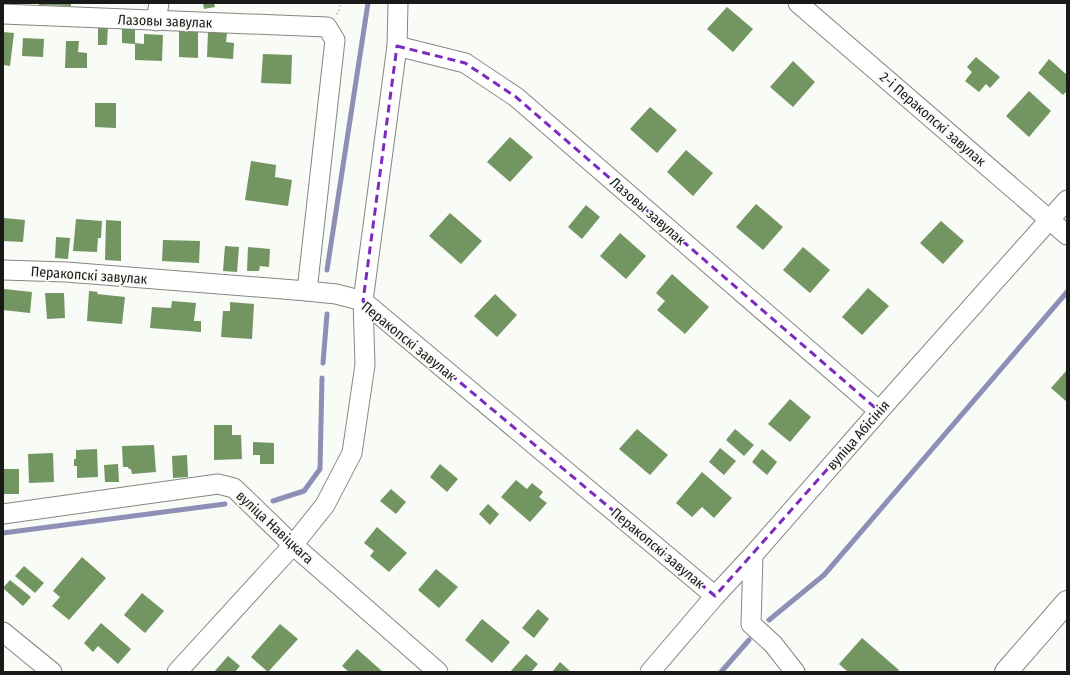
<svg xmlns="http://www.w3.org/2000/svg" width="1070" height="675" viewBox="0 0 1070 675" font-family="'Fira Sans Condensed',sans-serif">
<rect width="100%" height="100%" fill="#f8fbf6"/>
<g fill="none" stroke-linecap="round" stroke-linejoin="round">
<!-- stream -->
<g stroke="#8f8eb7" stroke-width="5">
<path d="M327,270L368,3"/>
<path d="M323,363L327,314"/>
<path d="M273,501L304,491L320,469L322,378"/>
<path d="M3,533L225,504"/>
<path d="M769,620L824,575L1067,292"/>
<path d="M721,672L749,640"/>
</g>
</g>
<!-- building -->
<g fill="#729562">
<path d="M39,3H71V6L39,5Z"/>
<path d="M203,3H214L215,7L204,9Z"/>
<path d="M727,7L753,29L733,52L707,29Z"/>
<path d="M98,26H108L107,45H98Z"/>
<path d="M122,27L135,28V44L122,43Z"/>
<path d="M179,31H198V58L179,57Z"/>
<path d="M3,32L14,33L10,66L3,65Z"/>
<path d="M208,32L227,33L226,42L234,43L233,59L207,57Z"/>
<path d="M144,34L163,35L162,61L135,60V43L144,44Z"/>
<path d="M23,38L44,39L43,57L22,56Z"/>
<path d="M66,41H79L78,52L87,53V68H65Z"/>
<path d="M263,54L292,55L291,84L261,83Z"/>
<path d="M976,57L1000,77L990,88L986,84L979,92L965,81L972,72L967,67Z"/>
<path d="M1049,59L1067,75V91L1063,95L1038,73Z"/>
<path d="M793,61L815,82L793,107L770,87Z"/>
<path d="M1029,91L1051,111L1029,137L1006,116Z"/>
<path d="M95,103H116V128L95,127Z"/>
<path d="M650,107L677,130L657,153L630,129Z"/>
<path d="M510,137L533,157L510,182L487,162Z"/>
<path d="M686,150L713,173L693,196L667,172Z"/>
<path d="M251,161L276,165L275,177L292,180L288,206L245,200Z"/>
<path d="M756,204L783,227L763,250L736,227Z"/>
<path d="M586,205L600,217L582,239L568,227Z"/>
<path d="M450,213L482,241L461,264L429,236Z"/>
<path d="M4,218L25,220L23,242L3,241Z"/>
<path d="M76,219L102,221L101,238H98L97,252L73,251Z"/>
<path d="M106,220L121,221V261L105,260Z"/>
<path d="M941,221L964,241L943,264L920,243Z"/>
<path d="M620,233L646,256L626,279L600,256Z"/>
<path d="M56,237L70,238L68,259L55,258Z"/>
<path d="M163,240L200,241L199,263L162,261Z"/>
<path d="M225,246L239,247L237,272L223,271Z"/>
<path d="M248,247L270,249L269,267L260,266L259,271H247Z"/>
<path d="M803,247L830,270L810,293L783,270Z"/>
<path d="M672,274L709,307L685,334L657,310L665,301L656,293Z"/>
<path d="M868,288L889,306L862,335L842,317Z"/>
<path d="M4,289L32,292L30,313L3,310Z"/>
<path d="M89,291L98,292L97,294L125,297L122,324L87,321Z"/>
<path d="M45,293H64L65,318L47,319Z"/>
<path d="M495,294L517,315L497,337L474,316Z"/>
<path d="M172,301L196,303L194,321H201V332L150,328L152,307L171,308Z"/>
<path d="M230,302L254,304L252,339L221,337L223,311H230Z"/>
<path d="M1067,370V402L1051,388Z"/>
<path d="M790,399L811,417L790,442L768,424Z"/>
<path d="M214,425H232V435H241L242,459L214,460Z"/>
<path d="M637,429L668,455L650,475L619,449Z"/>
<path d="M735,429L754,445L744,456L726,440Z"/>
<path d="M253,442L274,443V464H260V455H253Z"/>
<path d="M154,445L156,472L132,474L131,469H129L128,467H123L122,446Z"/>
<path d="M720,448L736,461L724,475L709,462Z"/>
<path d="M97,449L98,477L77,478V466H74V459H76V450Z"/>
<path d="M762,449L777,462L767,475L752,462Z"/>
<path d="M53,453L54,482L29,483L28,454Z"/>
<path d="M187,455L188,477L173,478L172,456Z"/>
<path d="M118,464L119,482H105L104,465Z"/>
<path d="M440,464L458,479L447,492L430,477Z"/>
<rect x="3" y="469" width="16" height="25"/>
<path d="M702,472L732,498L714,518L702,507L692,517L676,503Z"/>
<path d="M516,480L527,489L532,483L543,492L539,497L547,503L530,522L501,497Z"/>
<path d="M391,489L406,502L396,514L380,501Z"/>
<path d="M488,504L499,514L490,525L479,514Z"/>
<path d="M377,527L407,553L389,572L370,556L374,551L364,543Z"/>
<path d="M82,557L106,578L69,620L52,606L60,597L53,591Z"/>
<path d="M24,566L44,583L35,593L15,576Z"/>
<path d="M436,569L458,587L439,608L418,590Z"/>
<path d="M10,580L31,597L23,606L3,588Z"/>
<path d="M142,593L164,611L145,633L124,615Z"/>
<path d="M538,609L549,619L534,638L522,628Z"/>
<path d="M482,619L510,642L492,663L465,640Z"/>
<path d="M101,623L131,649L118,664L98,646L93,652L84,643Z"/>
<path d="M280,624L298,639L268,672L251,657Z"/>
<path d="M862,638L899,670L897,672H848L839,664Z"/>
<path d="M357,649L383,672H349L342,666Z"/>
<path d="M526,654L538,664L531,672H510Z"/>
<path d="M228,656L240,666L235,672H214Z"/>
<path d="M560,662L571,672H552Z"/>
</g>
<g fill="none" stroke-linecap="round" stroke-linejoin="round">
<!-- street casing -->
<g stroke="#848783" stroke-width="21">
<g id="street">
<path d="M798,3L1067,235"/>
<path d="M3,14L327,27L335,40L307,291"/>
<path d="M156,21L159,3"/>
<path d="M397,46L465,63L516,97L879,411"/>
<path d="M3,270L66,272L307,291L336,294L363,301L715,596"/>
<path d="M3,514L218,484L234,488L293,545L438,672"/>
<path d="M753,555L751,624L773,644L795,672"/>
<path d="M3,632L52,672"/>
<path d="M177,672L293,545L325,505L352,453L365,365L363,301L397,46L398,3"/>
<path d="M650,672L715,596L753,555L879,411L1067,200"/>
</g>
</g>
<!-- primary casing -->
<g stroke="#848783" stroke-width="24">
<path id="primary" d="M1006,672L1067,602"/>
</g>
<!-- path -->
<path stroke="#b5b7b3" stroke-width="2.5" stroke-dasharray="1 3" stroke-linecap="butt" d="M337,14L339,11L340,3"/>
<!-- street -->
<use href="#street" stroke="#fff" stroke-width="19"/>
<!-- primary -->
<use href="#primary" stroke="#fff" stroke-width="22"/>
</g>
<!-- marked area -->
<path fill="none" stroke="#7b2cbf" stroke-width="3" stroke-dasharray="8 5" stroke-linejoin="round" d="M397,46L465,63L516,97L879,411L715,596L363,301Z"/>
<g text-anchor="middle" stroke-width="3.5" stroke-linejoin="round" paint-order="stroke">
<!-- street labels -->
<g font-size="14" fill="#181918" stroke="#f8fbf6">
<text transform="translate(165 21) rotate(2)" y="5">Лазовы завулак</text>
<text transform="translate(933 119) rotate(41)" y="5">2-і Перакопскі завулак</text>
<text transform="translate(648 211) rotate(41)" y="5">Лазовы завулак</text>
<text transform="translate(89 275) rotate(4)" y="5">Перакопскі завулак</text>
<text transform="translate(409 341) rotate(39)" y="5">Перакопскі завулак</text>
<text transform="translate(858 435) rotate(-49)" y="5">вуліца Абісінія</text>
<text transform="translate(275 527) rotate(43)" y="5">вуліца Навіцкага</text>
<text transform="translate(658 548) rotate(40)" y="5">Перакопскі завулак</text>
</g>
</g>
<!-- border -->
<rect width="1070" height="675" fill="none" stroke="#181918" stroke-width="8"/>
</svg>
